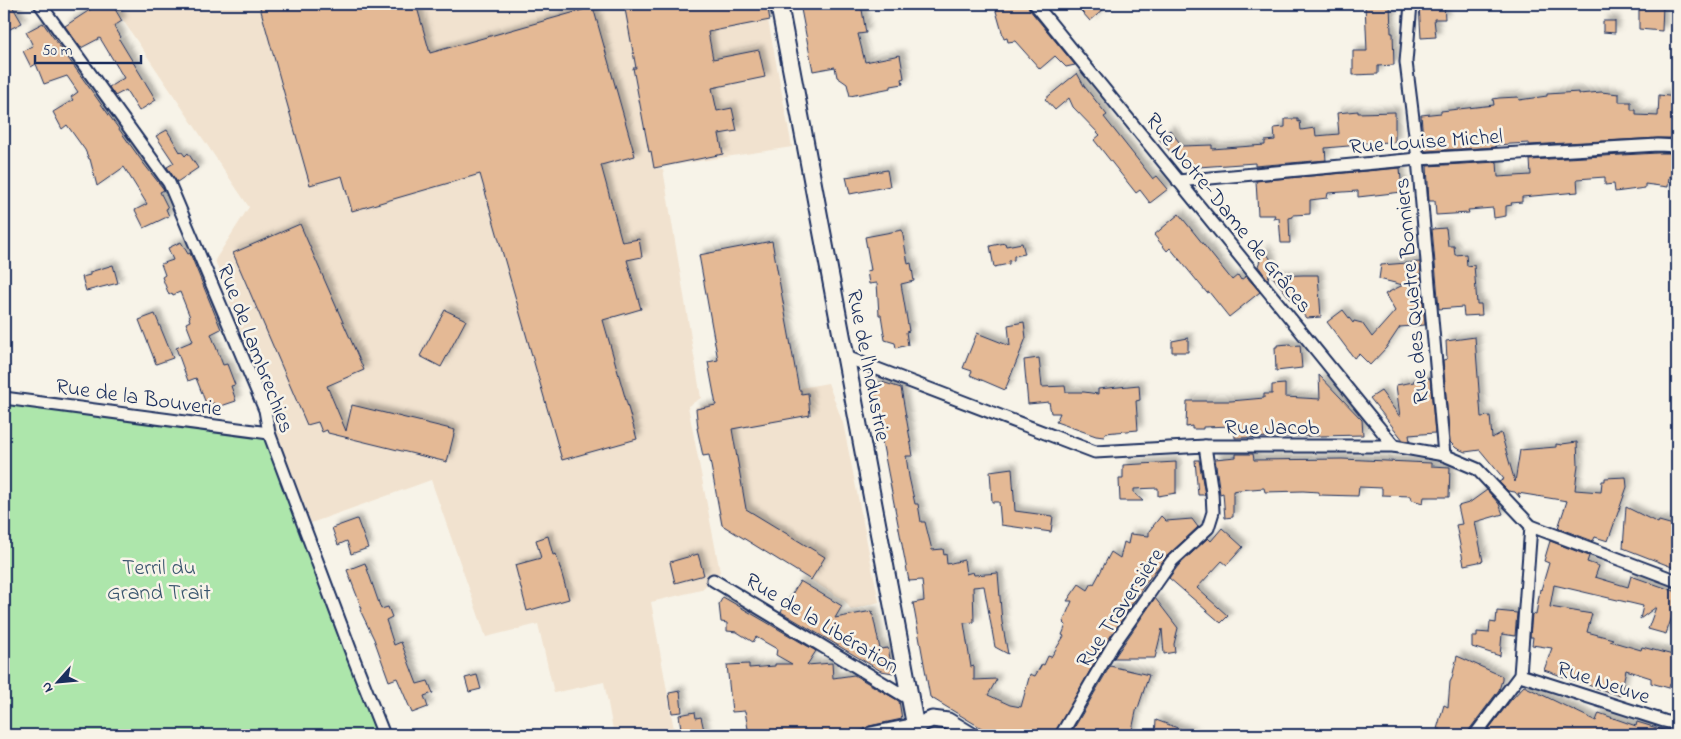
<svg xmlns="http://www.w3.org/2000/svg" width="1681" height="739" viewBox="0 0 1681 739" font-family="'Indie Flower',sans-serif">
<defs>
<filter id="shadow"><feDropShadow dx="4.5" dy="-4.5" stdDeviation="2.5" flood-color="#0004"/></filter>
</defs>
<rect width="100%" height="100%" fill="#f7f3e8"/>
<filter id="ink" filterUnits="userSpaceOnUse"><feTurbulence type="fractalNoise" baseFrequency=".02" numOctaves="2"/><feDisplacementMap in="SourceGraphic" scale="10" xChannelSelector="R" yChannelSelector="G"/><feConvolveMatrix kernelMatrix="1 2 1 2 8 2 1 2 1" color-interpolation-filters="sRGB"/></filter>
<g filter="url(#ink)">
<!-- built -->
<g fill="#f1e2cf">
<path d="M112,4H765L792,147L653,168L663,169L701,398L688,406L720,572L701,590L651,602L675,735H614L604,682L554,693L538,624L486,637L431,480L311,523L276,432L215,260L249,207Z"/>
<path d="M828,383L843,423L879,602L851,610L845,601L721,525L709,455L703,456L695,407Z"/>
</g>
<!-- green -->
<path fill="#ade6ab" stroke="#648a84" d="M4,398L269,433L385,735H4Z"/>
<!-- building -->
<g fill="#e4b995" stroke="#1b2f5e" filter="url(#shadow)">
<path d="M4,4H11L22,23L4,32Z"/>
<path d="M99,4H112L122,21L114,26L121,37L119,39L156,100L139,111L126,90L115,96L109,87L124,78L100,38L81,48L65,26Z"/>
<path d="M259,4H416L430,53L593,7L635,156L601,165L622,242L639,239L642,257L627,260L641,309L603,320L637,439L562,460L480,174L352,211L342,176L310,185Z"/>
<path d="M651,4H767L770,20L708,32L713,59L759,50L765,77L712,88L717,111L732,108L737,131L719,134L723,154L654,168L651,151L649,152L633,68H636L625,9Z"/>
<path d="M800,4H861L866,33L858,34L865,62L900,55L904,78L902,79L903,84L891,86V88L850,96L847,84L837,77L835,67L813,71Z"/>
<path d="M1003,4H1028L1029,9L1075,65L1066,67L1055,56L1040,69L1015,41L1008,42L1007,38L1004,39L996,11Z"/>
<path d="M1075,4H1110L1090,21Z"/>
<path d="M1365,4H1390L1391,33H1393L1394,65L1378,66V74L1353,75V51H1367Z"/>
<path d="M1419,4H1444L1445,19H1434L1436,37L1421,38Z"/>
<path d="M1639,4H1663L1662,31L1639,29Z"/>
<path d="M1603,21H1615V33L1603,32Z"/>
<path d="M43,23L144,164L162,187L164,190L160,192L168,208L166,209L169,216L144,228L135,210L147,204L124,167L97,186L90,159H89L85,150L67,125L62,129L53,112L73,100L71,97L78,92L67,76L44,84L36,64L31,67L23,51L33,46L26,32Z"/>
<path d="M1077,73L1084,86L1107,115L1104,117L1153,179L1157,176L1168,189L1150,203L1140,190L1136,193L1094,140L1100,135L1073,107L1069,98L1055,110L1045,99Z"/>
<path d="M1579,92V94L1601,92L1619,94V102H1631V110H1636V115L1658,116L1659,95L1677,97V138H1658L1529,145V143L1495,145L1496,147L1426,151L1424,150L1421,115L1441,113V111L1494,105L1493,99L1499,98L1518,97L1519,100L1547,96V94Z"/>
<path d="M1358,111V113L1395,112V142L1360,143V145L1325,148L1326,160L1255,166V163L1184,168L1159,139L1170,130L1182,146L1212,145V149L1265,145V141L1275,140L1274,128L1285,127V119H1298V122L1300,121L1301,130L1315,128L1316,136L1339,134L1337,113Z"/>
<path d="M167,130L180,152L181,151L185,156L188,153L198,168L177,182L167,167L174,163L156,136Z"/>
<path d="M1658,153H1677V177L1669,176L1668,187L1645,184V188L1615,192L1614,184L1605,185V177L1577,179L1578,192L1522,197V202L1511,203L1512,205L1506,206V216L1494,218L1493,208L1468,210L1469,213L1436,215L1435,201H1429L1427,166L1497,162L1498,177L1531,175L1530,160Z"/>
<path d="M1400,168L1402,192L1358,197V191L1328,193L1327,198L1310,200V214L1293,215V217L1289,218L1290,243H1281L1279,218L1273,219L1275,215H1258L1256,181Z"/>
<path d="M887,170L890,186L850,194L846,177Z"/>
<path d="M1179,214L1232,280L1238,275L1241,280L1246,276L1260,292L1229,317L1209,292L1207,293L1170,248L1167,251L1154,235Z"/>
<path d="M300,224L364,370L327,386L346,431L352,405L455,430L447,462L328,433L327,430L322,432L318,422L307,425L233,253Z"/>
<path d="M1446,228L1448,246H1454L1455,255L1466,254L1467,266L1474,265L1477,304H1481L1482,315L1464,316L1463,307L1439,309L1432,229Z"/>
<path d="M902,230L908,264L911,263L914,281L901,284L909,331L906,332L908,345L896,348L895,343L885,340L881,315H879L877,283L869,284L867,271L871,270L865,237Z"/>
<path d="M772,241L799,390H801V394L808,393L810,415L732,429L746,509L825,557L811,580L722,525L709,455L703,456L697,428H698L696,409L716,405L708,362L718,360L699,255Z"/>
<path d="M181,242L188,254L190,253L221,329L211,334L223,365L227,364L235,385L231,386L236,401L218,407L214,403L207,406L196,378L188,381L176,348L193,341L186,323L190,321L189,318L190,317L180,292L173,295L172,293L169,295L162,277L165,275L161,264L173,260L168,248Z"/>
<path d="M1005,243L1006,246L1022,243L1025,254L1014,256V260L1009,261V264L994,267L990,246Z"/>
<path d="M1264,249L1271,260L1268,280L1258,266Z"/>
<path d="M1420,262L1425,325L1400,327L1386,348L1370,365L1359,354L1354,358L1327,322L1343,310L1353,323L1354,321L1362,323L1372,337L1395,311L1385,294L1403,285L1379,279L1381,265Z"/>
<path d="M113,265L118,283L86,291L82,277L90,275V272Z"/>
<path d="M1303,275H1318L1321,317L1306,318L1272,276Z"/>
<path d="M445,310L466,320L441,367L420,356Z"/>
<path d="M155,314L173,358L156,364L139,320Z"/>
<path d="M1024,322L1026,338L1005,390L970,375L972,371L963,368L977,333L1010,346L1008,325Z"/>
<path d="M1475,337L1481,417L1490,416L1492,438L1501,433L1515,482L1520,450L1556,447V444L1562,445V444L1577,442L1578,465L1575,490L1601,492L1602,481H1605V478L1626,477L1627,487L1608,541L1595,537L1593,541L1558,528L1567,501L1518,493L1520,498L1515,492L1508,491L1499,482L1504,479L1480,450L1465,452L1456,448L1450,442L1443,360L1447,359L1446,341Z"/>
<path d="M1188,338V352H1172V341Z"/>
<path d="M1290,344L1291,346L1300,345L1302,368L1276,371L1275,347H1277V345Z"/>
<path d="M1039,358L1042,387L1065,386L1066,392H1084L1098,394V389L1139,385L1140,400L1136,401L1138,430L1105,433L1104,437L1096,436L1056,422L1060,413H1051L1049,402L1028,404L1024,360Z"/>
<path d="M1319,375L1362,420L1363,435L1235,438L1234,426L1203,427V429H1192V426L1186,427L1187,401H1231L1264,398V394H1272V385L1285,384V397L1320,399Z"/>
<path d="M1430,378L1435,433L1409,435L1410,441L1403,440L1370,398L1381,391L1400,417L1396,385L1414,382V380Z"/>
<path d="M882,382L901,388L913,456H906L909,477L915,504H918L921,522H925L932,550L943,549L944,555L946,554L947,564L964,560L966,574L973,572L974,575L998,573L1002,622L1008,654L995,647L984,586L973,587L974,622L964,623L971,667L974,666V680L997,679L988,695L1010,705L1021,707L1030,674L1035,676L1042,664L1044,665L1048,656L1051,657L1064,636L1062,635L1066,625L1063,622L1072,601H1067L1079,584L1088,590L1092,583L1094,584L1111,552L1120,558L1124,542L1128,544L1130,534L1149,536V531L1161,516L1166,521L1192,519L1198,527L1166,557L1145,584L1097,658H1089V661L1095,662L1054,735H993L930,697L913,603L924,601L922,580L909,581L871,384Z"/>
<path d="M1236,454H1253L1254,460L1342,459L1431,463V466L1450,467L1449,497H1424L1423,503L1412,500L1411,496L1382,495V488L1359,487L1358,496L1319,495V492L1303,491L1265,492L1264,488L1239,490L1233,491V517L1225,518L1223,493L1220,494L1215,459L1236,457Z"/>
<path d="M1195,460H1199L1205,495H1198Z"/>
<path d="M1176,462V493L1158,496V488L1134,489V493L1143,501H1120L1119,479H1123V465Z"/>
<path d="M1012,468L1015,511L1053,516L1051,532L1001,525L999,502H992L990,471Z"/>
<path d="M1487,490L1499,504L1503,514L1475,522L1483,561L1464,565L1456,525L1462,524L1458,506L1469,503Z"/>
<path d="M1626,507L1658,523L1659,521L1677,526V569L1623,548Z"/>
<path d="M357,519L368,548L351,554L347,541L338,545L332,528Z"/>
<path d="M1222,528L1243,547L1227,565L1222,561L1197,588L1228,616L1221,623L1169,578L1178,566L1208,538L1211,541Z"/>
<path d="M548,536L553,555L556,554L569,599L527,611L515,565L541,558L536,540Z"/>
<path d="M1550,541L1589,556L1587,562L1599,566L1595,577L1628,587L1631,576L1677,592V602L1666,634L1648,629L1656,607L1640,619L1643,606L1554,585L1550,607L1592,614L1587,632L1613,639L1610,641L1641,650L1642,647L1677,656V686L1670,684L1669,688L1651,683V678L1626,670L1620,696L1544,670L1552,648L1532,645L1533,637H1530L1532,614L1536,615L1540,589L1541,590L1549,563L1544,561Z"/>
<path d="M698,554L704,575L675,583L670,562Z"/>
<path d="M365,563L381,609L388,607L392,617L386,620L394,645L401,642L417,684L428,681L433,693L424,696L428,707L412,713L397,678L389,681L374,639L360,610L362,609L347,570Z"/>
<path d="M800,581L842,606L835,618L872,611L880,649L888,648L893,673L881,671L781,612Z"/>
<path d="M723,597L816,651L807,665L832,663L833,678L854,675L899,701L902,719L869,726L863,730L833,735H749L745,711L732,712L727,665L749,664V668L775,666V664H792L776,655L777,649L756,637L753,642L737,632L727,631V623L721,622L719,604Z"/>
<path d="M1155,598L1178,628L1174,644L1175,652L1164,654L1162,629L1155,658H1114Z"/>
<path d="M1497,611L1517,613L1515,636L1502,634L1500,656L1472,647V637H1477V632L1489,633L1490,622L1496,623Z"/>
<path d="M1457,656L1502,676V680L1499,690L1469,730L1468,735H1438L1440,729H1437L1444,705L1448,707L1450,682L1452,678Z"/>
<path d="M1110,666L1149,675L1138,708L1137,707L1131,735H1070Z"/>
<path d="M477,675L481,689L469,692L465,678Z"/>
<path d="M1524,686L1596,721L1599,713L1636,726L1637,722L1670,732L1669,735H1484L1511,700Z"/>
<path d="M680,691L682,712L672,713L669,693Z"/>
<path d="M695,712L696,718L701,717L705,735H682L679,715Z"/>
<path d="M1156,720L1194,734V735H1155Z"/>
</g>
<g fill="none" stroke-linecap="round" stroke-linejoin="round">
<!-- minor casing -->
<g stroke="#1b2f5e" stroke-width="15">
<g id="minor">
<path d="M40,4L169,183L265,410L269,433L352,654L384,735"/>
<path d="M1035,4L1394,446"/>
<path d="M1411,4L1406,62L1418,159L1444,455"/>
<path d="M1178,181L1418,159L1658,145L1677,146"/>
<path d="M846,357L1095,452L1205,446H1394L1444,455L1477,469L1531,526L1677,581"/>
<path d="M4,398L269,433"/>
<path d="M713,580L911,700"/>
<path d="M1520,675L1664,721L1677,724"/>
<path d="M1061,735L1113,645L1172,561L1208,528L1213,512L1212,493L1205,446"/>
<path d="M1475,735L1520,675L1531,526"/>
</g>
</g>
<!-- tertiary casing -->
<g stroke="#1b2f5e" stroke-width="19">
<path id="tertiary" d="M871,735L916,726L932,719L948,721L971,735"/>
</g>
<!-- secondary casing -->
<g stroke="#1b2f5e" stroke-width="20">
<path id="secondary" d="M779,4L917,735"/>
</g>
<!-- minor -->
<use href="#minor" stroke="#f7f3e8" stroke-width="11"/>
<!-- tertiary -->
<use href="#tertiary" stroke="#f7f3e8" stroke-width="15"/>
<!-- secondary -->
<use href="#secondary" stroke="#f7f3e8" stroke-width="16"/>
</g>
</g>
<g text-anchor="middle" stroke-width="5" stroke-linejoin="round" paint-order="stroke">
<!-- street labels -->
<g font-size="22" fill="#1b2f5e" stroke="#f7f3e8">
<text transform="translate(1426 140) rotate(-4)" y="8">Rue Louise Michel</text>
<text transform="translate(1230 212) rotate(51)" y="8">Rue Notre-Dame de Grâces</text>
<text transform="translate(1410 291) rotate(-95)" y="8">Rue des Quatre Bonniers</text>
<text transform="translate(257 348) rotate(69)" y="8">Rue de Lambrechies</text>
<text transform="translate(870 365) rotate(79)" y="8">Rue de l'Industrie</text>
<text transform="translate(139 396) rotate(8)" y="8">Rue de la Bouverie</text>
<text x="1272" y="434">Rue Jacob</text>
<text transform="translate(1119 607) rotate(-56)" y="8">Rue Traversière</text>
<text transform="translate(823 622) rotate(31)" y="8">Rue de la Libération</text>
<text transform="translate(1604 681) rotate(18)" y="8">Rue Neuve</text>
</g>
<!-- park labels -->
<g font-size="22" fill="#38546d" stroke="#f7f3e8">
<text x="159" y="574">Terril du<tspan x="159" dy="25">Grand Trait</tspan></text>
</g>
</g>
<!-- margin -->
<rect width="1681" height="739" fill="none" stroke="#f7f3e8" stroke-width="20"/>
<rect x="10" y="10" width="1661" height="719" fill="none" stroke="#1b2f5e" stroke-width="2" filter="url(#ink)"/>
<!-- north arrow -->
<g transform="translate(58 682) rotate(243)" stroke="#f7f3e8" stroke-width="4" paint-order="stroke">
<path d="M0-4L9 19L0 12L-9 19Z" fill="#1b2f5e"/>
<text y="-8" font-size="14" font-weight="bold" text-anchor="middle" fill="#1b2f5e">N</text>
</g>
<!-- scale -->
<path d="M35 55v8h106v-8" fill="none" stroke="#1b2f5e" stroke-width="2.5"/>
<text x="42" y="55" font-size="15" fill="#1b2f5e" stroke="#f7f3e8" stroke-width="4" paint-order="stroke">50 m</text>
</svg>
